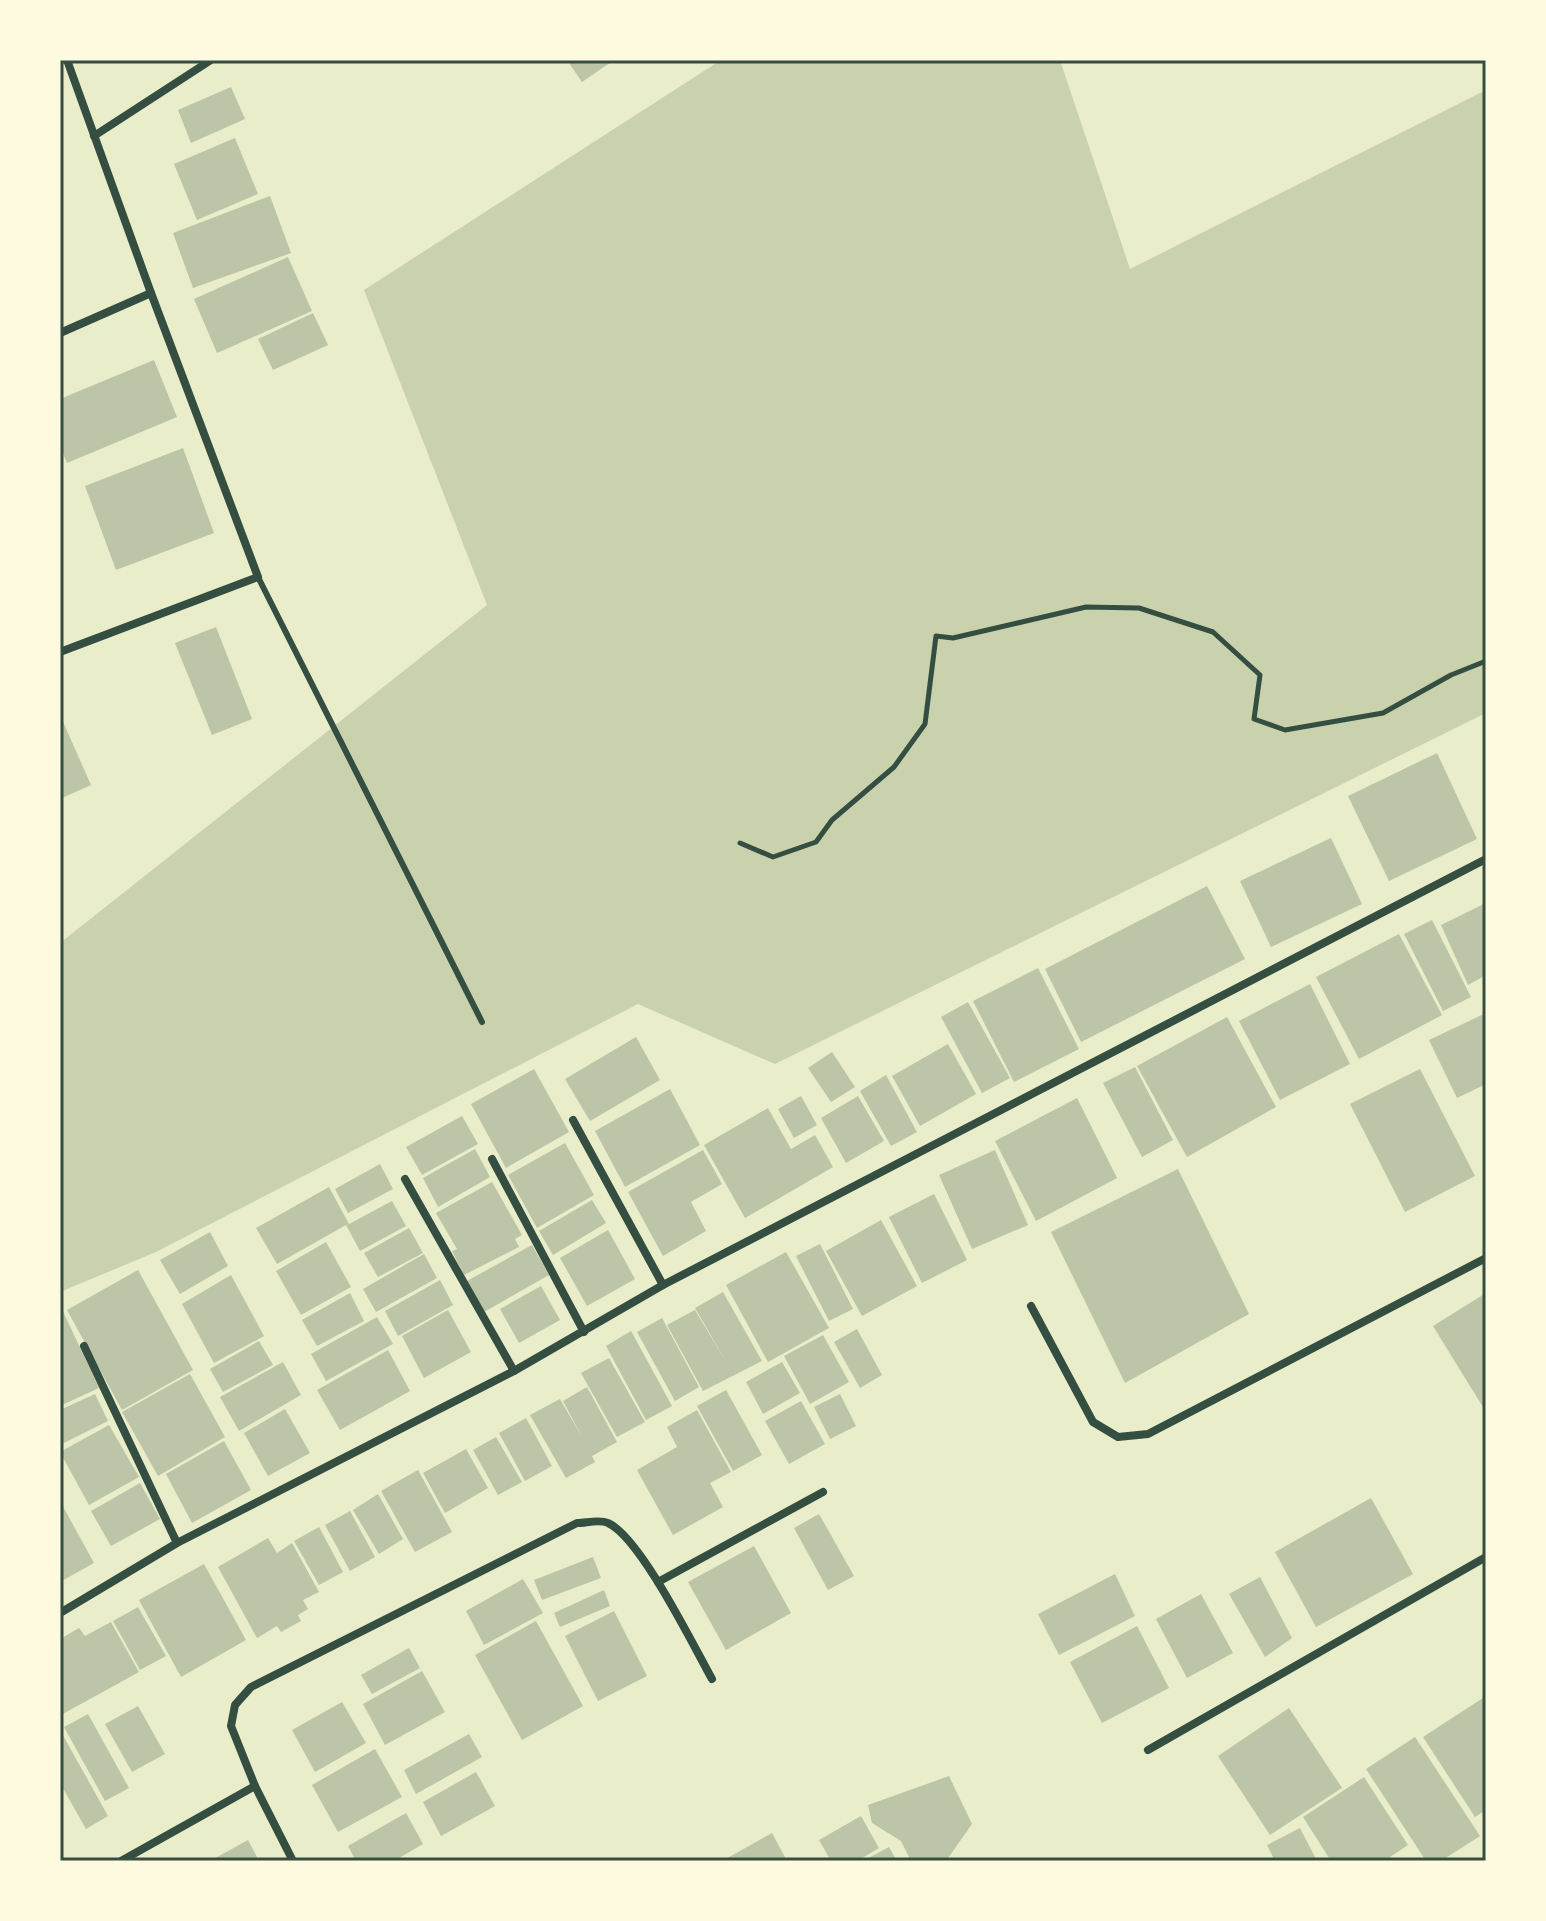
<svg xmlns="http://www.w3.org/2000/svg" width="1546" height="1921" viewBox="0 0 1546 1921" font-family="Lato,sans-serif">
<rect width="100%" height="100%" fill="#e9edc9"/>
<!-- green -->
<path fill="#cad2ad" d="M721,60H1060L1130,269L1486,90V713L775,1064L638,1004L156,1252L60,1292V943L487,605L364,290Z"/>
<!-- building -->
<g fill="#bcc5a7">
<path d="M567,60H614L582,82Z"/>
<path d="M231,87L245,119L191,143L178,110Z"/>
<path d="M235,138L258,194L197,220L174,164Z"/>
<path d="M270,196L291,253L193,288L173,233Z"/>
<path d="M288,257L312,311L217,353L194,299Z"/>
<path d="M313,313L328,345L273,370L258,339Z"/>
<path d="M154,360L177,417L67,463L60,447V399Z"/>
<path d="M183,448L214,533L116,570L85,486Z"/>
<path d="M216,627L252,719L212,735L175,643Z"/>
<path d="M60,715L91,785L60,799Z"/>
<path d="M1437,753L1477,839L1389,881L1348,796Z"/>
<path d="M1331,838L1362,904L1271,947L1240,881Z"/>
<path d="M1207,886L1245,959L1081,1042L1045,969Z"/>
<path d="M1486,903V975L1468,985L1441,925Z"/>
<path d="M1432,920L1471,997L1443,1011L1404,934Z"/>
<path d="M1399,934L1442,1015L1359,1059L1316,977Z"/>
<path d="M1038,968L1079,1049L1014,1082L973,1001Z"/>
<path d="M1310,984L1350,1064L1280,1100L1239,1021Z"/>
<path d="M968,1002L1010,1078L982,1093L941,1017Z"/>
<path d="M1486,1013V1084L1457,1098L1429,1040Z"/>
<path d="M1227,1017L1276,1107L1187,1157L1137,1066Z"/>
<path d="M636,1037L660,1080L590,1121L565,1079Z"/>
<path d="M948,1044L976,1094L920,1126L892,1076Z"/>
<path d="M832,1052L855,1087L831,1102L808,1068Z"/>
<path d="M1135,1067L1173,1140L1142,1157L1103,1083Z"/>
<path d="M534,1069L569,1132L506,1168L471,1104Z"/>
<path d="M1420,1069L1475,1176L1405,1212L1350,1104Z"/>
<path d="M886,1075L917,1132L891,1146L860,1091Z"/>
<path d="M670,1089L700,1145L625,1187L595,1131Z"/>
<path d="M801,1096L817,1125L794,1138L778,1109Z"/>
<path d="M858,1096L884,1141L846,1163L821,1118Z"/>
<path d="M1077,1098L1117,1178L1036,1221L995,1141Z"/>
<path d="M768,1108L791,1149L815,1135L833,1167L745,1218L704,1145Z"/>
<path d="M462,1116L478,1144L422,1175L406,1147Z"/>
<path d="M565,1143L594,1195L537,1228L508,1175Z"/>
<path d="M475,1149L490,1177L438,1207L423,1178Z"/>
<path d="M703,1150L722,1184L691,1202L706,1231L663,1256L628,1192Z"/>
<path d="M995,1150L1028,1225L972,1249L939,1175Z"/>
<path d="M380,1164L393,1189L348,1213L335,1189Z"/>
<path d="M1178,1169L1249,1314L1125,1383L1051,1232Z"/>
<path d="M492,1182L522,1235L515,1239L519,1247L464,1275L452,1251L457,1249L436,1213Z"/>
<path d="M329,1187L349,1224L392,1201L406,1226L360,1251L346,1225L277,1264L256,1228Z"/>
<path d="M934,1194L967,1260L922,1283L889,1217Z"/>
<path d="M592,1200L606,1223L553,1255L539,1231Z"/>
<path d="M881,1220L917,1286L862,1316L826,1251Z"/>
<path d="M409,1228L423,1253L378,1277L364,1253Z"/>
<path d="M608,1230L635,1279L587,1306L560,1258Z"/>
<path d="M210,1232L228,1266L180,1294L160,1260Z"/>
<path d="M326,1242L351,1287L301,1315L276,1271Z"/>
<path d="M820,1244L853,1309L829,1321L796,1256Z"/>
<path d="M532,1245L549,1275L484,1312L467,1281Z"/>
<path d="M786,1252L829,1328L768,1362L726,1285Z"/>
<path d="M424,1254L437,1278L376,1312L363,1289Z"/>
<path d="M138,1270L193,1370L122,1410L67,1310Z"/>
<path d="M231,1275L264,1336L214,1363L182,1304Z"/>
<path d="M440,1280L453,1305L398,1336L385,1311Z"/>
<path d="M541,1286L560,1320L519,1343L500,1309Z"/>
<path d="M723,1292L762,1361L703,1391L667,1325L695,1310L728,1365L695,1308Z"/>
<path d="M350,1293L364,1321L317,1346L302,1320Z"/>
<path d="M1486,1293V1412L1433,1326Z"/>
<path d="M60,1305L99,1388L60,1406Z"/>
<path d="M448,1310L471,1352L424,1378L402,1336Z"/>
<path d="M377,1317L393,1344L326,1381L311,1354Z"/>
<path d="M662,1318L699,1387L675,1401L637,1332Z"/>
<path d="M857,1329L882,1375L860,1388L834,1342Z"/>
<path d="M631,1331L672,1406L646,1420L606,1346Z"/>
<path d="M823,1335L849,1382L810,1404L784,1356Z"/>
<path d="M259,1341L273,1365L223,1392L210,1369Z"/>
<path d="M388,1350L410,1391L340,1430L317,1390Z"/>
<path d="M609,1358L645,1422L617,1437L581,1373Z"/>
<path d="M283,1362L301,1395L239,1431L220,1397Z"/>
<path d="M782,1362L800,1393L763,1414L746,1382Z"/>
<path d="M190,1374L225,1437L158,1476L122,1412Z"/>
<path d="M587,1387L617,1442L592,1456L595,1462L566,1478L530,1415L560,1399L582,1437L563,1401Z"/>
<path d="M726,1390L762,1455L733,1471L697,1406Z"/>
<path d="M95,1394L108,1421L60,1445V1410Z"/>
<path d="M840,1394L856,1426L830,1439L814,1407Z"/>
<path d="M801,1401L825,1444L789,1464L765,1421Z"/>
<path d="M285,1409L310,1453L268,1476L244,1433Z"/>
<path d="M697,1410L731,1472L710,1483L723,1507L673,1535L637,1470L677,1447L667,1427Z"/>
<path d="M526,1418L552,1466L525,1481L499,1433Z"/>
<path d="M109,1425L139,1477L89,1505L60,1452Z"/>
<path d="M496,1437L522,1482L498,1495L473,1450Z"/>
<path d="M224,1441L251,1490L192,1523L166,1474Z"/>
<path d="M466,1449L488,1488L445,1513L423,1473Z"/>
<path d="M418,1470L452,1532L415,1552L381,1491Z"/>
<path d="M140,1483L160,1519L111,1546L91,1511Z"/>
<path d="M378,1494L403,1539L379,1554L353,1510Z"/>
<path d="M1371,1498L1413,1574L1316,1627L1275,1552Z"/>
<path d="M60,1501L94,1563L60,1582Z"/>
<path d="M350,1511L375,1557L350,1571L325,1525Z"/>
<path d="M819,1514L854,1576L828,1590L794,1528Z"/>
<path d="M319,1527L343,1572L319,1585L294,1541Z"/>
<path d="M268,1538L277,1553L292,1543L319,1592L303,1600L308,1609L298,1615L301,1621L281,1632L277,1626L257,1638L218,1567Z"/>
<path d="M754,1546L791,1613L726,1650L688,1582Z"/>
<path d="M593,1557L601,1578L542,1600L534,1580Z"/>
<path d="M204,1564L246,1640L181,1677L139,1600Z"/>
<path d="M1115,1574L1135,1616L1059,1655L1038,1614Z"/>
<path d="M1260,1577L1292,1638L1265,1657L1229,1594Z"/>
<path d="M523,1579L543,1613L484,1645L466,1611Z"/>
<path d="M604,1590L610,1606L560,1627L554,1613Z"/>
<path d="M1201,1594L1233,1653L1187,1678L1156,1619Z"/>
<path d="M138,1607L166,1656L140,1670L113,1621Z"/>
<path d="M614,1611L647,1676L598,1701L565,1636Z"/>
<path d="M536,1621L583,1706L522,1740L475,1655Z"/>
<path d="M111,1622L139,1672L61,1715L60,1639L79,1628L85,1636Z"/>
<path d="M1137,1626L1169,1688L1102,1723L1070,1662Z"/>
<path d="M409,1648L420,1668L372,1694L361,1675Z"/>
<path d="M422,1671L445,1712L385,1745L363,1704Z"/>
<path d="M1486,1696V1810L1475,1817L1423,1737Z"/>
<path d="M342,1702L366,1743L315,1772L292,1730Z"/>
<path d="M138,1706L165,1754L132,1772L105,1724Z"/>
<path d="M1289,1708L1342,1788L1270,1835L1218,1756Z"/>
<path d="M88,1714L129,1788L105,1801L64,1727Z"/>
<path d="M60,1730L108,1816L86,1829L60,1783Z"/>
<path d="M469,1734L482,1757L416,1794L404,1770Z"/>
<path d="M1415,1737L1480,1836L1441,1861H1426L1366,1769Z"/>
<path d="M375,1749L402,1797L338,1832L312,1785Z"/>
<path d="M476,1772L495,1806L441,1836L423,1802Z"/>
<path d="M949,1776L972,1824L946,1861H911L901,1841L872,1823L868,1805Z"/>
<path d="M1364,1777L1408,1845L1384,1861H1331L1303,1817Z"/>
<path d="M406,1813L423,1844L394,1861H356L348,1846Z"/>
<path d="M861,1816L879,1848L857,1861H831L819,1840Z"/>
<path d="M1300,1828L1317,1861H1275L1267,1845Z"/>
<path d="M772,1833L787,1861H722Z"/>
<path d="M248,1840L259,1861H210Z"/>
<path d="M889,1847L897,1861H863Z"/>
</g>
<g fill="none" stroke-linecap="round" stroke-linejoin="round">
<!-- path -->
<path stroke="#344e41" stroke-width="5" d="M740,843L773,857L816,842L832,820L894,767L925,724L936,636L953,638L1086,607L1139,608L1213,632L1260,675L1254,719L1285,730L1383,713L1451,675L1486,661"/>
<!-- service -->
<path stroke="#344e41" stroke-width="6" d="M258,577L482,1022"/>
<!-- minor -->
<g stroke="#344e41" stroke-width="8">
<path d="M94,136L211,60"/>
<path d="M60,333L151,293"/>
<path d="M60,652L258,577L151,293L67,60"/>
<path d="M573,1120L663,1285"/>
<path d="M492,1159L584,1332"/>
<path d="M405,1179L514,1371"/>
<path d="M1031,1306L1093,1422L1118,1437L1148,1434L1486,1258"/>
<path d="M84,1346L177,1543"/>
<path d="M658,1582L823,1492"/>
<path d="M60,1613L177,1543L514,1371L663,1285L1486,859"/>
<path d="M1148,1750L1486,1557"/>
<path d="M121,1861L255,1786"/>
<path d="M293,1861L255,1786L231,1726L235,1705L251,1687L577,1523C586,1523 600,1519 608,1523C640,1537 693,1645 712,1679"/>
</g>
</g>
<!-- border -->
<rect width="1546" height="1921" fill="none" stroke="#fefae0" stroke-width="124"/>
<rect x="62" y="62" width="1422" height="1797" fill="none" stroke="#344e41" stroke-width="3"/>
</svg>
